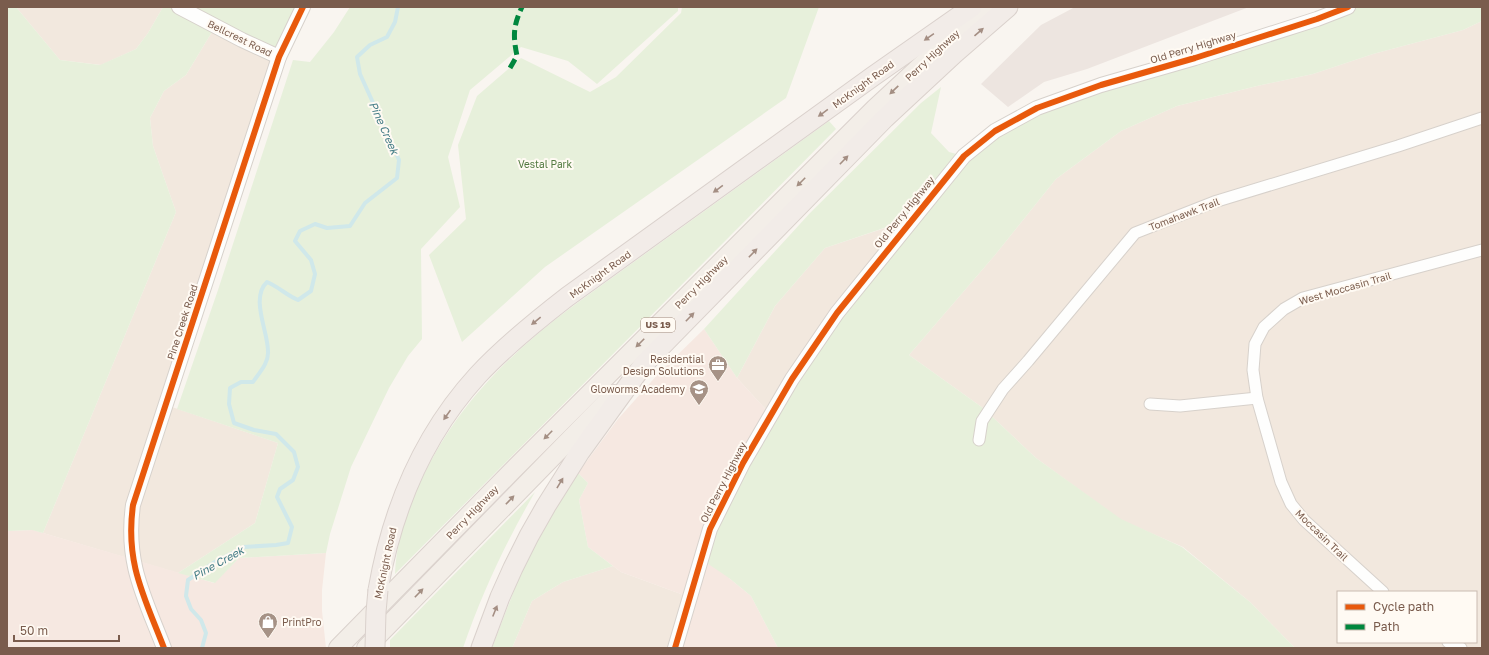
<svg xmlns="http://www.w3.org/2000/svg" width="1489" height="655" viewBox="0 0 1489 655" font-family="'Golos Text',sans-serif">
<rect width="100%" height="100%" fill="#f9f5f0"/>
<!-- residential -->
<g fill="#f2e8de" fill-rule="evenodd">
<path d="M16,7H163L148,33L136,49L101,65L60,60Z"/>
<path d="M1482,21V648H1295L1250,602L1183,547L1121,520L1036,458L983,408L909,355L995,255L1056,179L1121,131L1177,106L1257,86L1313,74L1373,54L1463,30ZM1338,592H1476V642H1338Z"/>
<path d="M215,27L279,57L166,405L278,443L255,523L178,573L43,533L176,212L153,146L150,118L164,91L186,75Z"/>
<path d="M891,226L897,237L771,415L737,378L775,306L825,248Z"/>
<path d="M613,566L621,572L689,597L675,648H512L532,601L563,582Z"/>
</g>
<!-- commercial -->
<g fill="#f6e8e1">
<path d="M704,329L737,378L771,415L729,578L751,596L778,648H675L689,597L621,572L588,547L579,500L588,483L578,473L618,419L659,373Z"/>
<path d="M33,530L214,583L239,558L326,553L322,590V611L326,648H7V531Z"/>
</g>
<!-- industrial -->
<path fill="#ede5e0" d="M1075,7H1249L1087,69L1044,82L1008,107L981,84L1041,25Z"/>
<!-- green -->
<g fill="#e7f0db">
<path d="M7,7H16L60,60L100,65L136,49L148,33L163,7H303L279,57L215,27L186,75L164,91L150,118L153,146L176,212L43,533L32,530L7,531Z"/>
<path d="M350,7H678V11L597,84L568,61L521,47L470,90L448,157L460,207L421,249L422,339L408,356L389,388L351,467L330,534L326,553L239,558L215,583L178,573L255,523L278,443L177,409L218,290L293,60L310,62L334,32Z"/>
<path d="M682,7H819L786,98L545,267L462,342L429,255L466,219L458,145L477,96L521,58L590,92L616,77L681,13Z"/>
<path d="M1348,7H1482V21L1463,30L1373,54L1313,74L1257,86L1177,106L1121,131L1056,179L995,255L909,355L983,408L1036,458L1121,519L1182,547L1250,602L1295,648H778L751,596L729,578L701,559L743,463L897,236L890,226L825,248L775,306L737,378L704,329L810,213L921,103L941,87L931,133L949,152L964,156L1037,108Z"/>
<path d="M829,121L836,129L395,574C396,545 404,519 416,492C451,411 504,358 573,306Z"/>
<path d="M578,473L588,483L579,500L588,547L613,566L563,582L532,601L512,648H492L520,575L551,513Z"/>
<path d="M535,492C506,542 482,593 463,648H390V640Z"/>
</g>
<g fill="none" stroke-linecap="round" stroke-linejoin="round">
<!-- stream -->
<path stroke="#d0e8ea" stroke-width="4" d="M202,648L206,633L201,620L191,609L186,596L188,580L215,562L244,547L276,545L288,543L292,527L277,497L280,489L293,480L298,467L294,452L276,434L254,430L234,423L229,404L230,388L241,382H253C259,373 269,363 268,351C268,331 250,298 267,282C279,287 286,295 298,300L311,291L315,274L311,260L295,241L300,231L315,224L327,228L350,226L365,203L397,178L399,160L360,74L357,57L370,45L387,37L395,22L398,7"/>
<!-- minor casing -->
<g stroke="#d7d1cb" stroke-width="13">
<g id="minor">
<path d="M1150,404L1180,406L1257,398"/>
<path d="M979,440L982,421L1003,389L1028,361L1135,233L1214,202L1398,146L1482,118"/>
<path d="M1383,592L1304,520L1291,504L1281,482L1257,398L1253,370L1255,344L1264,327L1284,309L1303,298L1482,250"/>
<path d="M1448,642L1461,648"/>
</g>
</g>
<!-- tertiary casing -->
<g stroke="#d7d1cb" stroke-width="16">
<g id="tertiary">
<path d="M179,7L242,40L279,57"/>
<path d="M164,648C144,596 125,563 133,505L279,57L303,7"/>
<path d="M675,648L710,529L743,463L792,379L837,313L964,156L995,131L1037,108L1101,85L1195,58L1317,19L1348,7"/>
</g>
</g>
<!-- primary casing -->
<g stroke="#dad1cc" stroke-width="20">
<g id="primary">
<path d="M338,648L511,472L875,108L984,7"/>
<path d="M366,648L614,394"/>
</g>
</g>
<!-- trunk casing -->
<g stroke="#dad1cc" stroke-width="21">
<g id="trunk">
<path d="M378,590C392,510 423,435 478,375C505,346 536,321 567,297L872,77L972,7"/>
<path d="M481,648L500,597L513,568L529,536L546,506L580,452L643,365L885,118L955,53L1008,7"/>
</g>
</g>
<!-- minor -->
<use href="#minor" stroke="#fefefd" stroke-width="11"/>
<!-- tertiary -->
<use href="#tertiary" stroke="#fefefd" stroke-width="14"/>
<!-- primary -->
<use href="#primary" stroke="#f3eee8" stroke-width="18"/>
<!-- trunk -->
<use href="#trunk" stroke="#f2ece8" stroke-width="19"/>
<!-- trunk-bridge casing -->
<g stroke="#dad1cc" stroke-width="21" stroke-linecap="butt">
<path id="trunk-bridge" d="M375,648L376,612L378,590"/>
</g>
<!-- trunk-bridge -->
<use href="#trunk-bridge" stroke="#f2ece8" stroke-width="19"/>
<!-- quiet -->
<path stroke="#00873e" stroke-width="5" stroke-dasharray="10 5" stroke-linecap="butt" d="M510,68L517,56C513,36 513,26 522,7"/>
<!-- cycleway casing -->
<g stroke="#fffaf3" stroke-width="8">
<g id="cycleway">
<path d="M164,648C144,596 125,563 133,505L279,57L303,7"/>
<path d="M675,648L710,529L743,463L792,379L837,313L964,156L995,131L1037,108L1101,85L1195,58L1317,19L1348,7"/>
</g>
</g>
<!-- cycleway -->
<use href="#cycleway" stroke="#e8590c" stroke-width="6"/>
</g>
<!-- one-way arrows -->
<defs><path id="oneway-solid" d="M-6-.8H1V-3.2L6.5 0L1 3.2V.8H-6Z"/></defs>
<g fill="#a48e83">
<use href="#oneway-solid" transform="translate(979 32) rotate(-41)"/>
<use href="#oneway-solid" transform="translate(929 37) rotate(145)"/>
<use href="#oneway-solid" transform="translate(823 113) rotate(144)"/>
<use href="#oneway-solid" transform="translate(844 160) rotate(-46)"/>
<use href="#oneway-solid" transform="translate(718 189) rotate(144)"/>
<use href="#oneway-solid" transform="translate(753 253) rotate(-46)"/>
<use href="#oneway-solid" transform="translate(690 317) rotate(-46)"/>
<use href="#oneway-solid" transform="translate(536 321) rotate(141)"/>
<use href="#oneway-solid" transform="translate(447 415) rotate(125)"/>
<use href="#oneway-solid" transform="translate(560 483) rotate(-59)"/>
<use href="#oneway-solid" transform="translate(495 611) rotate(-68)"/>
</g>
<g fill="#a48f83">
<use href="#oneway-solid" transform="translate(894 90) rotate(136)"/>
<use href="#oneway-solid" transform="translate(801 182) rotate(135)"/>
<use href="#oneway-solid" transform="translate(640 343) rotate(135)"/>
<use href="#oneway-solid" transform="translate(548 435) rotate(135)"/>
<use href="#oneway-solid" transform="translate(510 500) rotate(-46)"/>
<use href="#oneway-solid" transform="translate(419 593) rotate(-46)"/>
</g>
<!-- icons -->
<defs>
<g id="office-pin" transform="scale(1)"><path d="M0 17L-7.5 6A9.5 9.5 0 1 1 7.5 6Z" fill="#a69286" stroke="#fffaf3"/><path d="M-6-3h4V-5.5h4V-3h4V5H-6ZM-1-4.5V-3h2v-1.5ZM-6 0V1H6V0Z" fill="#fff"/></g>
<g id="school-pin" transform="scale(1)"><path d="M0 17L-7.5 6A9.5 9.5 0 1 1 7.5 6Z" fill="#a69286" stroke="#fffaf3"/><path d="M0-5L7-2L0 1L-7-2ZM-4 1L0 2.5L4 1V4Q0 6-4 4Z" fill="#fff"/></g>
<g id="shop-pin" transform="scale(1)"><path d="M0 17L-7.5 6A9.5 9.5 0 1 1 7.5 6Z" fill="#a69286" stroke="#fffaf3"/><path d="M-5-2.5h2.3a2.7 3.5 0 0 1 5.4 0H5L5.5 6h-11ZM-1.5-2.5h3a1.5 2.3 0 0 0-3 0Z" fill="#fff"/></g>
</defs>
<g fill-rule="evenodd">
<use href="#office-pin" x="718" y="365"/>
<use href="#school-pin" x="699" y="389"/>
<use href="#shop-pin" x="268" y="622"/>
</g>
<g text-anchor="middle" stroke-width="4" stroke-linejoin="round" paint-order="stroke">
<!-- shield labels -->
<rect fill="#fffaf3" stroke="#a28b7f" stroke-width="1" x="641" y="318" width="34" height="14" rx="3"/>
<g font-size="9" font-weight="bold" fill="#7a5c4d">
<text x="658" y="328">US 19</text>
</g>
<!-- street labels -->
<g font-size="10" fill="#7a5c4d" stroke="#fffaf3">
<text transform="translate(240 38) rotate(26)" y="4">Bellcrest Road</text>
<text transform="translate(1193 47) rotate(-17)" y="4">Old Perry Highway</text>
<text transform="translate(932 55) rotate(-43)" y="4">Perry Highway</text>
<text transform="translate(863 84) rotate(-36)" y="4">McKnight Road</text>
<text transform="translate(904 212) rotate(-51)" y="4">Old Perry Highway</text>
<text transform="translate(1184 214) rotate(-21)" y="4">Tomahawk Trail</text>
<text transform="translate(600 274) rotate(-36)" y="4">McKnight Road</text>
<text transform="translate(701 282) rotate(-45)" y="4">Perry Highway</text>
<text transform="translate(1345 288) rotate(-16)" y="4">West Moccasin Trail</text>
<text transform="translate(182 322) rotate(-72)" y="4">Pine Creek Road</text>
<text transform="translate(723 482) rotate(-63)" y="4">Old Perry Highway</text>
<text transform="translate(472 512) rotate(-46)" y="4">Perry Highway</text>
<text transform="translate(1322 535) rotate(44)" y="4">Moccasin Trail</text>
<text transform="translate(385 563) rotate(-78)" y="4">McKnight Road</text>
</g>
<!-- park labels -->
<g font-size="10" fill="#537a41" stroke="#fffaf3">
<text x="545" y="168">Vestal Park</text>
</g>
<!-- poi labels -->
<g font-size="10" fill="#7a5c4d" stroke="#fffaf3" text-anchor="end">
<text x="704" y="363">Residential<tspan x="704" dy="12">Design Solutions</tspan></text>
<text x="685" y="393">Gloworms Academy</text>
<text x="282" y="626" text-anchor="start">PrintPro</text>
</g>
<!-- water labels -->
<g font-size="11" font-style="italic" fill="#437c86" stroke="#fffaf3">
<text transform="translate(384 128) rotate(66)" y="4">Pine Creek</text>
<text transform="translate(218 563) rotate(-29)" y="4">Pine Creek</text>
</g>
</g>
<!-- border -->
<rect width="1489" height="655" fill="none" stroke="#7a5c4d" stroke-width="16"/>
<!-- legend -->
<rect x="1337" y="591" width="140" height="52" fill="#fffaf3" stroke="#cabbb1"/>
<rect x="1345" y="604" width="20" height="6" fill="#e8590c" stroke="#cabbb1"/>
<text x="1373" y="611" font-size="12" fill="#7a5c4d">Cycle path</text>
<rect x="1345" y="624" width="20" height="6" fill="#00873e" stroke="#cabbb1"/>
<text x="1373" y="631" font-size="12" fill="#7a5c4d">Path</text>
<!-- scale -->
<path d="M14 635v6h105v-6" fill="none" stroke="#7a5c4d" stroke-width="2"/>
<text x="20" y="635" font-size="12" fill="#7a5c4d" stroke="#fffaf3" stroke-width="3" paint-order="stroke">50 m</text>
</svg>
